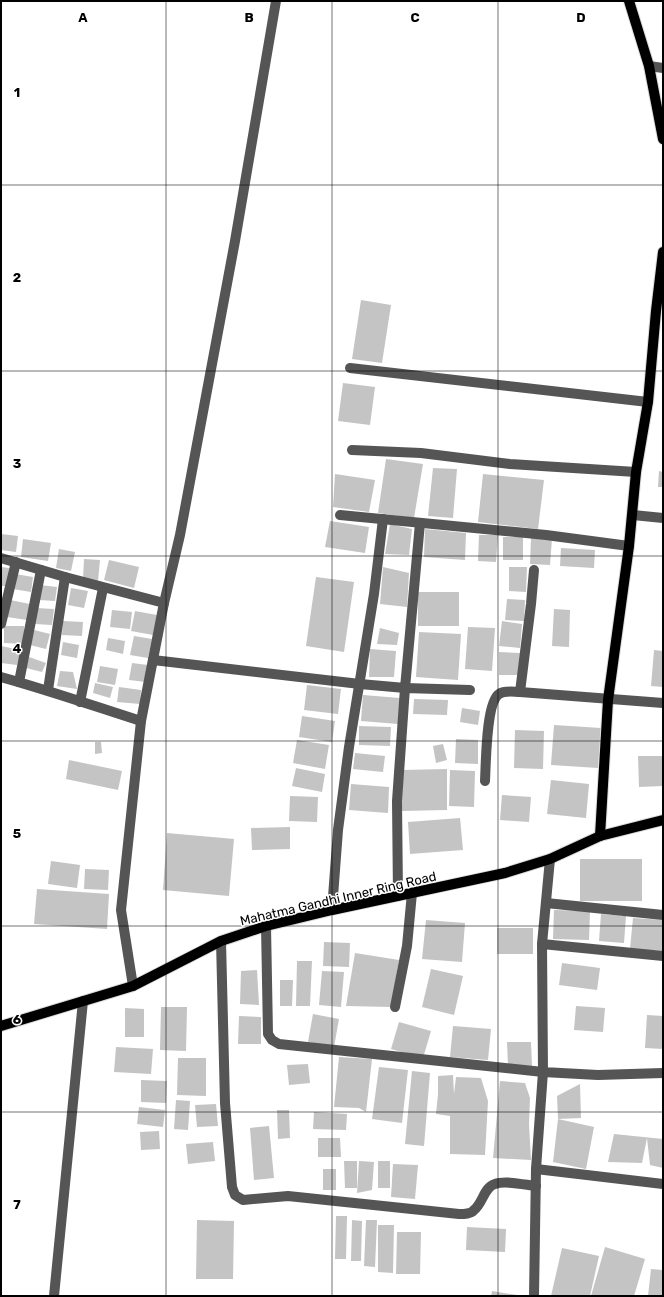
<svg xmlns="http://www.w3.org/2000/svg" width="664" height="1297" viewBox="0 0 664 1297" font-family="Rubik,sans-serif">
<rect width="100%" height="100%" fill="#fff"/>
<!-- building -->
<g fill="#c4c4c4">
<path d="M361,300L391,305L382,363L352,359Z"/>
<path d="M343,383L375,387L370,425L338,421Z"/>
<path d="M386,459L423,464L414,518L378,513Z"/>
<path d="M433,468L457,469L453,518L428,516Z"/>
<path d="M659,471L663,472V487H658Z"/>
<path d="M335,474L375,480L369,512L333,507Z"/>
<path d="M483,474L544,480L538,529L478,522Z"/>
<path d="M330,521L369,527L365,553L325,547Z"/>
<path d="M390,524L412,529L409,555L385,554Z"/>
<path d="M425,529L466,533L465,560L424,557Z"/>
<path d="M1,534L18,536L16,552L1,550Z"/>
<path d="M479,535H498L496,562L478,561Z"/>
<rect x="503" y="537" width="20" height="23"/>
<path d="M531,538H552L550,565L530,564Z"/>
<path d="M23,539L51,543L48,561L21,557Z"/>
<path d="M561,548L595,550L594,568L560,566Z"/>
<path d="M59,549L75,552L71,571L56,568Z"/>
<path d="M84,559L100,560L98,581L83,580Z"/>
<path d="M109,560L139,567L134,588L104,580Z"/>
<path d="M1,567L9,568L8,586H1Z"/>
<path d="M383,567L409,573L407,607L380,604Z"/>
<path d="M509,567H527L526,592L509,591Z"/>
<path d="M15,574L33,577L31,592L13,589Z"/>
<path d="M316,577L354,582L344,652L306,646Z"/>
<path d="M40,585L57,587L55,601L39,600Z"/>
<path d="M71,588L88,591L84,608L68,605Z"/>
<rect x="418" y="592" width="41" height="34"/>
<path d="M507,599L525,600L524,621L505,620Z"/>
<path d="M10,600L30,604L27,620L7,617Z"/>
<path d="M36,608L54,609L52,625L35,624Z"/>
<path d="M554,609L570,610L569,647L552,646Z"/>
<path d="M112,610L132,612L130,629L110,627Z"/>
<path d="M135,611L157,615L153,635L131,631Z"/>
<path d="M63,621L83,622L82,636L62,635Z"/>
<path d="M502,621L522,624L520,648L499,646Z"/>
<path d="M4,626H24V644L4,643Z"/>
<path d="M468,627L495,628L492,671L465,669Z"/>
<path d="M380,628L399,633L397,645L377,644Z"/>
<path d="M34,630L50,634L46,649L30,645Z"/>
<path d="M419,632L461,634L458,680L416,677Z"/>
<path d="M134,636L152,639L148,658L130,655Z"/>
<path d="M108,638L125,641L123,654L106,650Z"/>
<path d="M63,642L79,645L77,658L61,655Z"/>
<path d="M1,646L21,650L17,665L1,663Z"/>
<path d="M370,649L396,651L394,677H369Z"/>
<path d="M654,650L663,651V687L651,686Z"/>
<path d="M499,652L520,653L519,675H499Z"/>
<path d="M29,657L46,663L42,672L26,668Z"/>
<path d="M132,663L148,665L146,682L129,680Z"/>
<path d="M100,666L118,669L115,685L97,682Z"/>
<path d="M60,671L73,672L77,689L57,686Z"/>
<path d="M95,683L113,687L110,698L93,693Z"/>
<path d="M307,685L341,689L338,714L304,710Z"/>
<path d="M119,687L141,690L140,704L117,702Z"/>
<path d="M363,695L400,698L398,724L361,721Z"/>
<path d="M414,699L448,700L447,715L413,714Z"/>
<path d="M462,708L480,711L478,725L460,722Z"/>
<path d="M302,716L335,721L332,742L299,737Z"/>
<path d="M554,725L601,728L598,768L551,765Z"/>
<path d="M359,726L391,727L390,746L359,745Z"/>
<path d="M515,730L544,731L543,769L514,768Z"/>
<path d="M456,739L478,740V764L455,763Z"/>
<path d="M297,740L329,745L325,769L293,763Z"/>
<path d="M95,742H101L102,753L95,754Z"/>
<path d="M443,744L447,760L436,763L433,746Z"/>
<path d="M355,753L385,756L383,772L353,769Z"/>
<path d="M638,756H663V786L639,787Z"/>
<path d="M69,760L122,771L118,790L66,779Z"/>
<path d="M296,768L325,774L322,792L292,786Z"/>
<path d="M447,769V810L402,811V770Z"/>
<path d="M450,770L475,771L474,807L449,806Z"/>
<path d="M551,780L589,784L586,818L547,814Z"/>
<path d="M351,784L389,787L388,813L349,810Z"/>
<path d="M502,795L531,797L529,822L500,820Z"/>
<path d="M290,796L318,797L317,822L289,821Z"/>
<path d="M460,818L463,850L410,854L408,822Z"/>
<path d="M290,827V849L252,850L251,828Z"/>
<path d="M167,833L234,839L229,896L163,890Z"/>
<rect x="580" y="859" width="62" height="42"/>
<path d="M51,861L80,865L77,888L48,884Z"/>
<path d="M85,869L109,870L108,890L84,889Z"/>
<path d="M37,889L109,894L107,929L34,924Z"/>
<path d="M554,910L590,911L589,940L553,939Z"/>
<path d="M601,914L626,916L624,943L599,941Z"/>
<path d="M633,918L663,920V951L630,949Z"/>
<path d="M426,920L465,923L462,962L422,959Z"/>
<rect x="497" y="928" width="36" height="26"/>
<path d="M324,942L350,943L349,967L323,966Z"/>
<path d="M355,953L399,960L391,1007L346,1006Z"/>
<path d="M297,961H312L310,1006H296Z"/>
<path d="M562,963L600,968L597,990L559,985Z"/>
<path d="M431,969L463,976L454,1015L422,1007Z"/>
<path d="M257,970L259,1005L240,1004L241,971Z"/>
<path d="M322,971L344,972L341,1007L319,1005Z"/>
<path d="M280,980H293L292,1006H280Z"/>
<path d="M576,1006L605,1008L603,1032L574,1030Z"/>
<path d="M161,1007H187L186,1051L160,1050Z"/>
<path d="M125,1008L144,1009V1037H125Z"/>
<path d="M313,1014L339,1019L334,1047L308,1042Z"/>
<path d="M647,1015L663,1016V1049L645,1048Z"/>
<path d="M239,1016L261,1017V1044H238Z"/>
<path d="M399,1022L431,1031L423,1058L391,1049Z"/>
<path d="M453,1026L491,1029L488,1060L450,1057Z"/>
<path d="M507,1042H531L532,1066H508Z"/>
<path d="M116,1047L153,1049L151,1074L114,1072Z"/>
<path d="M339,1057L372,1059L366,1112L359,1108L334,1107Z"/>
<path d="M178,1058H206V1096L177,1095Z"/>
<path d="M308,1064L310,1083L289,1085L287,1065Z"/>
<path d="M379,1067L408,1070L402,1123L372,1119Z"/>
<path d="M412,1071L430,1073L424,1146L405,1144Z"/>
<path d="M453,1075L454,1094L456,1077L481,1078L488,1101L485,1155L450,1154V1116L436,1114L438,1094V1076Z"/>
<path d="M141,1080L167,1081L166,1103L141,1102Z"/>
<path d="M500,1081L525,1083L530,1098L529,1124L531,1160L493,1158Z"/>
<path d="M580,1084L581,1118L558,1119L594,1127L586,1169L553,1162L558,1119L557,1096Z"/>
<path d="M176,1100L190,1101L188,1130L174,1129Z"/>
<path d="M216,1104L218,1126L197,1127L195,1105Z"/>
<path d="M139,1107L165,1110L163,1127L137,1124Z"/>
<path d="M277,1110H289L290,1138L278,1139Z"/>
<path d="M314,1112L347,1114L346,1130L313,1129Z"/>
<path d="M269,1126L274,1178L254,1180L250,1128Z"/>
<path d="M159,1131L160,1149L141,1150L140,1132Z"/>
<path d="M614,1134L663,1139V1168L650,1165L647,1138L642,1163L608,1162Z"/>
<path d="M318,1138H340L341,1157H318Z"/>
<path d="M213,1142L215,1161L188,1164L186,1144Z"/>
<path d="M344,1161H357V1188H345Z"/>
<path d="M359,1161L374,1162L372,1190L357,1193Z"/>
<rect x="378" y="1161" width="12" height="27"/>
<path d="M393,1164L418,1165L415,1199L391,1197Z"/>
<rect x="323" y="1169" width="13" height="21"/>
<path d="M336,1216H347L346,1259H335Z"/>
<path d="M197,1220L234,1221L233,1279H196Z"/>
<path d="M352,1220L362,1221L361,1261H351Z"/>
<path d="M366,1220H377L375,1267L364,1266Z"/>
<path d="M378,1225H394L393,1273L378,1272Z"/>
<path d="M467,1227L506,1229L505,1252L466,1250Z"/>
<path d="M397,1232H421L420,1274H396Z"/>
<path d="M605,1247L645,1259L634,1296H591Z"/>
<path d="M562,1248L599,1256L590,1296H551Z"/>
<path d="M651,1269L663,1270V1296H648Z"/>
<path d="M492,1291L517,1295V1296H491Z"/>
</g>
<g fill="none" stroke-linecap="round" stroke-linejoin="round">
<!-- major casing -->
<g stroke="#dbdbdb" stroke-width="12">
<g id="major">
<path d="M629,1L649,66L663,139"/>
<path d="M600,836L608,700L629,546L636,472L648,402L656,311L663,252"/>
<path d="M1,1026L133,986L221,941L266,926L332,910L505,873L550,859L600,836L663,820"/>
</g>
</g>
<!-- minor -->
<g stroke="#555" stroke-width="10">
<path d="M649,66L663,68"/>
<path d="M350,368L648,402"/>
<path d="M352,450L421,453L510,464L636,472"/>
<path d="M340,515L546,535L629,546"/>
<path d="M633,515L663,518"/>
<path d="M1,558L65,577L164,603"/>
<path d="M1,624L16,562"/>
<path d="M153,660L360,684L405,688L420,523"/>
<path d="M1,677C48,690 94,706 141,721"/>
<path d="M19,682L41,570"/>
<path d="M48,690L65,577"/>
<path d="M520,692L531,604L534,570"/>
<path d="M80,702L103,588"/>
<path d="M485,781C486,764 486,702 499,694C505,690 514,692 520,692L663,703"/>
<path d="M550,859L542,944L543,1072L598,1075L663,1073"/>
<path d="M398,896L397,801L405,688L470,690"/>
<path d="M546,903L663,915"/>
<path d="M332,910L338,830L349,747L374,594L383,519"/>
<path d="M266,926L268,1034L272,1040L279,1044L543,1072L536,1169L534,1296"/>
<path d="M221,941L225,1103L232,1187L235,1195L243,1200L288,1196L459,1214C464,1214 471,1214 474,1210C483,1203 484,1187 495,1184C505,1180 526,1185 536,1186"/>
<path d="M542,944L663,956"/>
<path d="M133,986L121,910L141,721L164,603L180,535L235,241L276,1"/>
<path d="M395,1007L407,946L412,893"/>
<path d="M536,1169L663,1184"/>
<path d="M54,1296L83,1001"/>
</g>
<!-- major -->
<use href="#major" stroke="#000" stroke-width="10"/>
</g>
<!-- grid -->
<path fill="none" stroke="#000" stroke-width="1" stroke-opacity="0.55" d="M166,1V1296M332,1V1296M498,1V1296M1,185H663M1,371H663M1,556H663M1,741H663M1,926H663M1,1112H663"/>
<g text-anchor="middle" stroke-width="3" stroke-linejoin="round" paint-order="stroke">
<!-- street labels -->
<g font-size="13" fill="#000" stroke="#fff">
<text transform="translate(338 898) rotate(-13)" y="5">Mahatma Gandhi Inner Ring Road</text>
</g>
</g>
<g font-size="13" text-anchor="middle" font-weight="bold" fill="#000" stroke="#fff" stroke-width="3" stroke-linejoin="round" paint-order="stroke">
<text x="83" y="22">A</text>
<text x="249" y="22">B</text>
<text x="415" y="22">C</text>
<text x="581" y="22">D</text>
<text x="17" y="97">1</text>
<text x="17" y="282">2</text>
<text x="17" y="468">3</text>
<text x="17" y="653">4</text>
<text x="17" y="838">5</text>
<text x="17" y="1024">6</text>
<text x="17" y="1209">7</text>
</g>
<!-- border -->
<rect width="664" height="1297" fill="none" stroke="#000000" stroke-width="4"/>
</svg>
